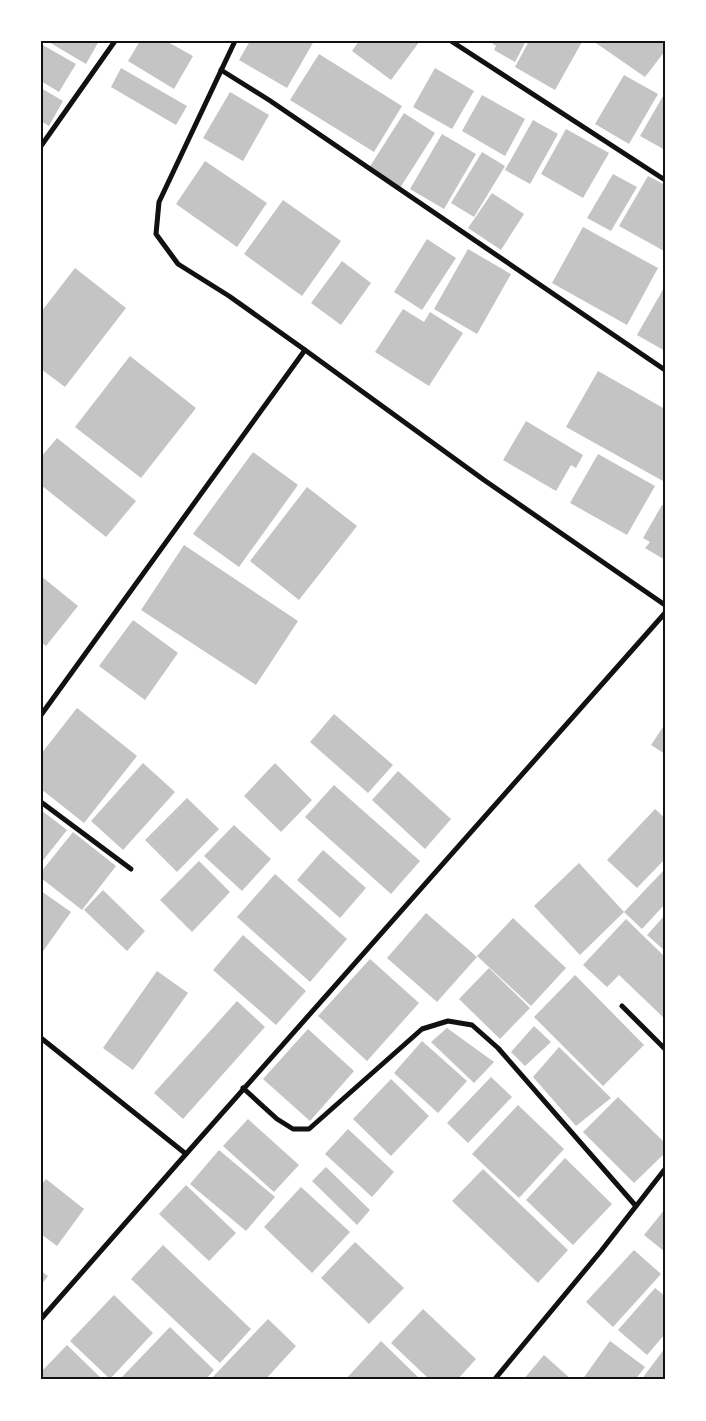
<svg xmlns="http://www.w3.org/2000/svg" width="706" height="1421" viewBox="0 0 706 1421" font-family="'Nunito Sans',sans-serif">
<rect width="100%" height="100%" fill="#fff"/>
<!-- building -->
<g fill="#c4c4c4">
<path d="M47,41H99L86,64Z"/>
<path d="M140,41H166L193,56L174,89L128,61Z"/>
<path d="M250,41H314L287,88L239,60Z"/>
<path d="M359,41H420L391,80L352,51Z"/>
<path d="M489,41H526L515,62L494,50L496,46Z"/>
<path d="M529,41H580L582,42L555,90L515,67Z"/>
<path d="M593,41H665V51L645,77Z"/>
<path d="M41,44L76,64L59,92L41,81Z"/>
<path d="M319,54L402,106L374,152L290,100Z"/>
<path d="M121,68L187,106L176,125L111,87Z"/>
<path d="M435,68L474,91L452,129L413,107Z"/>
<path d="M624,75L658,94L629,144L595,124Z"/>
<path d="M41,88L63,101L49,126L41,121Z"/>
<path d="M230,92L269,115L243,161L203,138Z"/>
<path d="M482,95L525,119L505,156L462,131Z"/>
<path d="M663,96L665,97V150L640,136Z"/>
<path d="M404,113L435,133L400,188L369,168Z"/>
<path d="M533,120L558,134L530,184L505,170Z"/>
<path d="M566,129L609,153L583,198L541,174Z"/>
<path d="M442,134L476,154L444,209L410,189Z"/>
<path d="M482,152L505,166L474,217L451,203Z"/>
<path d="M205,161L267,203L237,247L176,204Z"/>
<path d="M613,174L637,187L611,231L587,218Z"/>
<path d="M648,176L665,185V250L664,251L619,226Z"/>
<path d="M492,193L524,214L501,250L468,228Z"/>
<path d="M283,200L341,241L302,296L244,254Z"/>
<path d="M583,227L658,268L627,325L552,283Z"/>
<path d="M427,239L456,258L422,310L394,292Z"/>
<path d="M468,249L511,274L477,334L434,309Z"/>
<path d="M342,261L371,283L341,325L311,303Z"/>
<path d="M75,268L126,308L65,387L41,369V312Z"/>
<path d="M665,286V351L637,335Z"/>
<path d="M403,309L424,322L430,312L463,333L429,386L375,352Z"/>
<path d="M130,356L196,408L141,478L75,427Z"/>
<path d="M598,371L665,409V478L663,481L566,427Z"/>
<path d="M526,421L583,455L576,468L571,465L556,491L503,460Z"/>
<path d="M57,438L136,501L106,537L41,485V457Z"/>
<path d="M253,452L298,485L239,567L193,534Z"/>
<path d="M598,454L655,486L627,535L570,503Z"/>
<path d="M307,487L357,526L299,600L250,561Z"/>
<path d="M662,505L665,506V560L645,548L650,542L643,538Z"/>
<path d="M184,545L298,621L256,685L141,610Z"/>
<path d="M41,576L78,606L46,646L41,642Z"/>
<path d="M133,620L178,653L145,700L99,666Z"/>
<path d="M77,708L137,756L84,823L41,789V754Z"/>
<path d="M334,714L393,765L368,793L310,742Z"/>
<path d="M665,724V754L651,745Z"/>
<path d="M143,763L175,792L123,850L91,821Z"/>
<path d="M275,763L312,800L281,832L244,796Z"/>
<path d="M398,771L451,819L425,849L372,800Z"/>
<path d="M334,785L420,861L391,894L305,817Z"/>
<path d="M187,798L219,829L177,872L145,840Z"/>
<path d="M655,809L665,818V859L637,888L607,860Z"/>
<path d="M41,810L67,830L41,863Z"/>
<path d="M234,825L271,859L242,891L204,856Z"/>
<path d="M73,832L116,866L82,910L41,878V872Z"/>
<path d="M323,850L366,888L340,918L297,880Z"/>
<path d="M199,861L230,892L192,932L160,900Z"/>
<path d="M579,863L624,912L580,955L534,906Z"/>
<path d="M665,869V904L642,929L624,912Z"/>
<path d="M275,874L347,939L310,982L237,917Z"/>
<path d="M103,890L145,931L127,951L84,910Z"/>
<path d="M41,891L71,912L41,954Z"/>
<path d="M426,913L477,957L437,1002L387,958Z"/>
<path d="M665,915V951L647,935Z"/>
<path d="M513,918L566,968L531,1006L477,956Z"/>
<path d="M626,919L665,957V1019L619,975L607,987L583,965Z"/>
<path d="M243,935L306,991L276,1025L213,970Z"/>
<path d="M370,959L419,1003L367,1061L318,1016Z"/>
<path d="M489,968L530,1008L500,1039L459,999Z"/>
<path d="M157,971L188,993L133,1070L103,1048Z"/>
<path d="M575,975L644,1045L603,1086L534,1017Z"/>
<path d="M237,1001L265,1027L183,1119L154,1093Z"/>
<path d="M534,1026L551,1042L525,1066L511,1052Z"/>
<path d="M447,1028L494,1062L474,1083L431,1042Z"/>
<path d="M308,1029L354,1071L310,1121L263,1079Z"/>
<path d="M422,1041L467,1081L438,1113L394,1073Z"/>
<path d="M559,1047L611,1098L576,1126L533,1077Z"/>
<path d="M491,1077L512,1097L468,1143L447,1123Z"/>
<path d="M391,1079L429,1116L391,1156L353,1119Z"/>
<path d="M618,1097L665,1143V1153L634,1183L583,1132Z"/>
<path d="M518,1105L564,1149L519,1198L472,1154Z"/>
<path d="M248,1119L299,1165L274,1192L223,1146Z"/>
<path d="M348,1129L394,1172L372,1197L325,1154Z"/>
<path d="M219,1150L275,1197L246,1231L190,1184Z"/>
<path d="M565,1158L612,1204L573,1245L526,1200Z"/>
<path d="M326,1167L370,1210L357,1225L312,1181Z"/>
<path d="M483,1169L568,1250L538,1283L452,1201Z"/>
<path d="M46,1179L84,1209L57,1246L41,1234V1185Z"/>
<path d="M186,1185L236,1233L209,1261L159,1214Z"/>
<path d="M301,1187L350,1232L312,1273L264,1227Z"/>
<path d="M665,1209V1252L644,1235Z"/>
<path d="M355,1242L404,1288L369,1324L321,1278Z"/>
<path d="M163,1245L251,1329L220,1363L131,1279Z"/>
<path d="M634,1250L661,1274L613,1327L586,1302Z"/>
<path d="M41,1271L48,1276L41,1285Z"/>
<path d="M655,1288L665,1296V1334L647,1355L618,1330Z"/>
<path d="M114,1295L153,1333L110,1379L70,1341Z"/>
<path d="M423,1309L476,1359L457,1380H430L391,1343Z"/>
<path d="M268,1319L296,1346L265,1380H210Z"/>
<path d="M170,1327L214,1370L205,1380H124L122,1377Z"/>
<path d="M381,1341L421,1380H345Z"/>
<path d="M610,1341L645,1367L635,1380H582Z"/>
<path d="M67,1345L103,1380H41V1372Z"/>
<path d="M665,1348V1380H641Z"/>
<path d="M544,1355L572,1380H523Z"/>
</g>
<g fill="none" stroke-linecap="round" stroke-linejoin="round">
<!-- minor -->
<g stroke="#111" stroke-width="5">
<path d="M235,41L159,202L156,234L178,264L229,296L305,350L484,480L665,605"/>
<path d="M451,41L665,180"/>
<path d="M221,70L269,100L665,370"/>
<path d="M41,146L115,41"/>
<path d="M41,715L305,350"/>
<path d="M41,802L131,869"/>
<path d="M622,1006L665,1049"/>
<path d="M41,1038L186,1154L41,1319"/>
<path d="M243,1088L277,1119L293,1129H309L422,1029L448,1021L472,1025L498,1048L635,1205"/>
<path d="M186,1154L665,613"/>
<path d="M494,1380L601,1251L665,1169"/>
</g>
</g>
<!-- border -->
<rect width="706" height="1421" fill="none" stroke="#ffffff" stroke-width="85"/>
<rect x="42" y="42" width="622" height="1336" fill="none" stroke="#111" stroke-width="2"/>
</svg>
